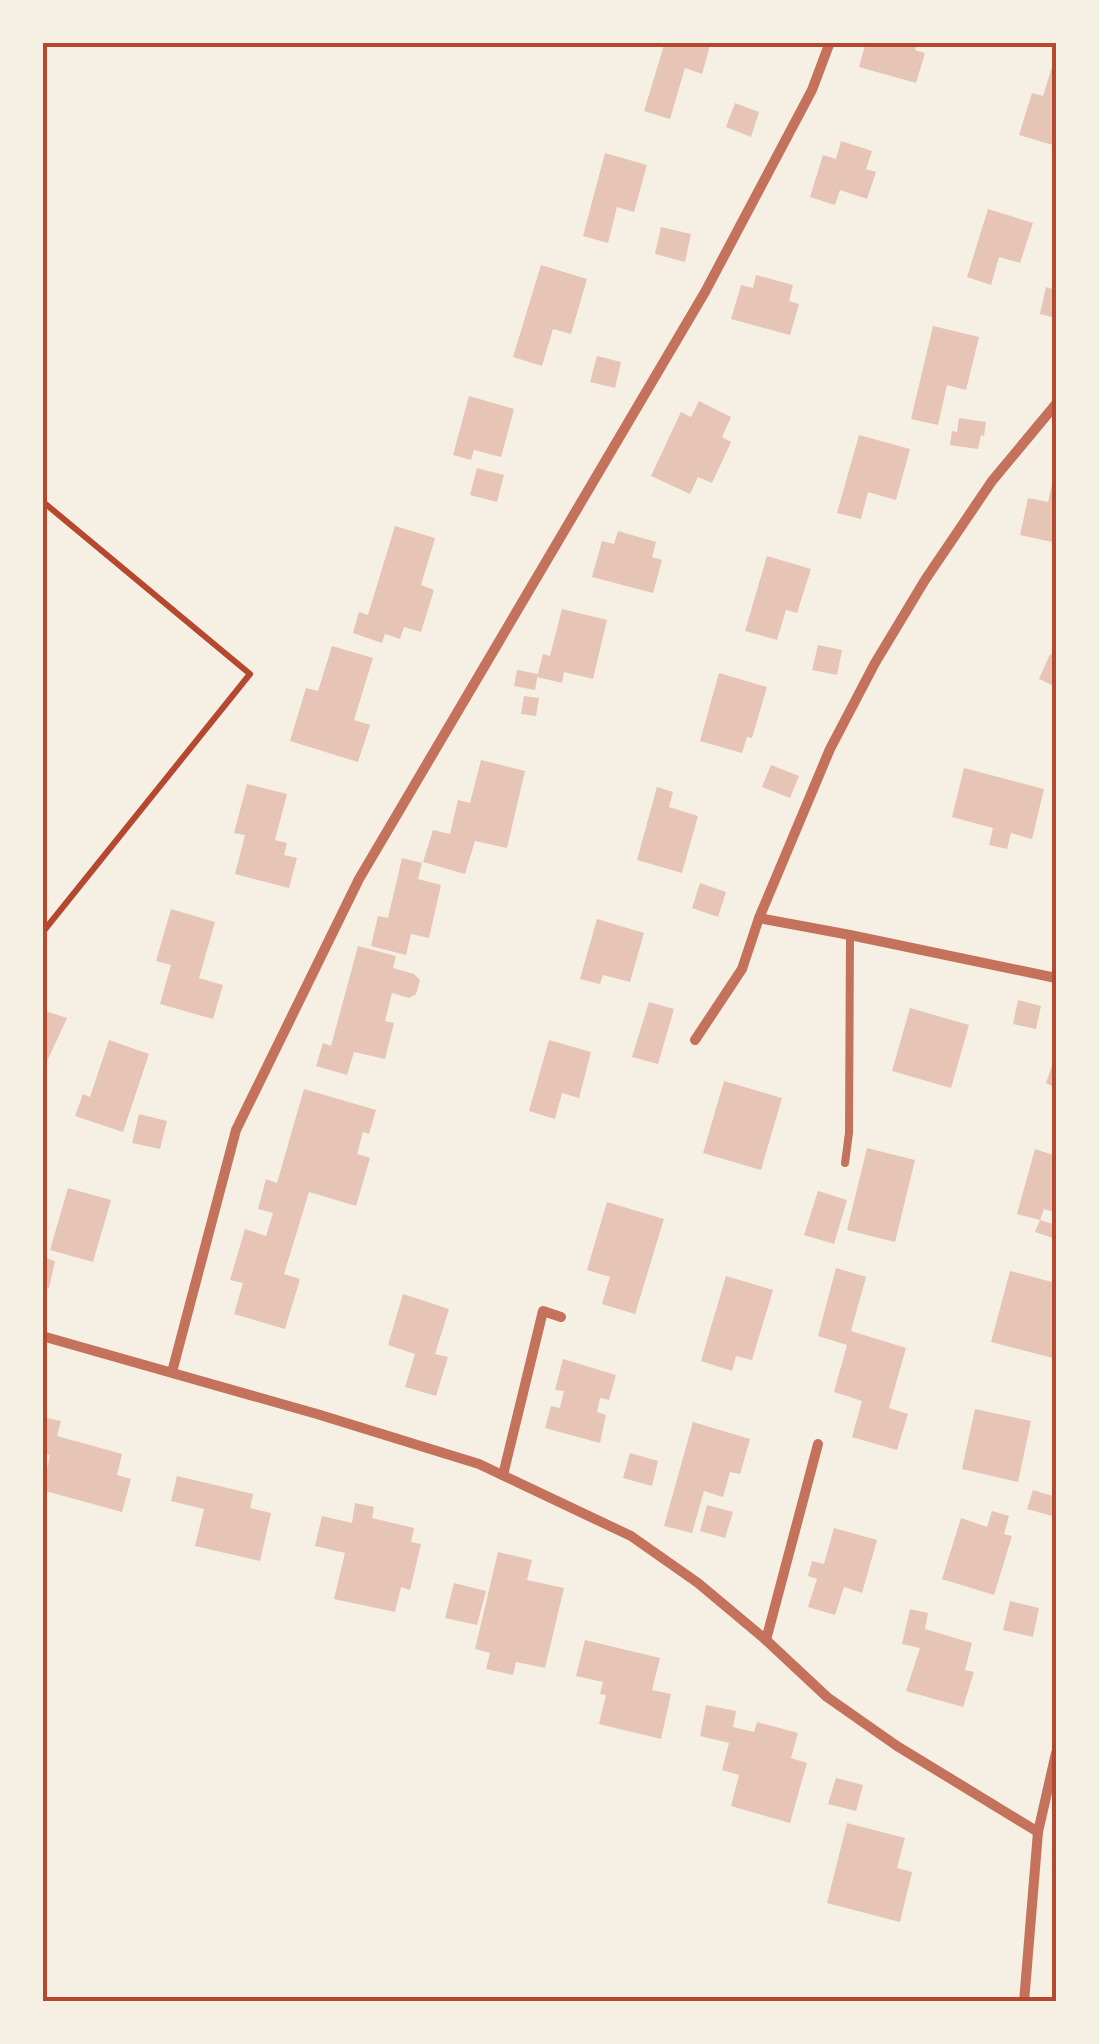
<svg xmlns="http://www.w3.org/2000/svg" width="1099" height="2044" viewBox="0 0 1099 2044" font-family="'Public Sans',sans-serif">
<rect width="100%" height="100%" fill="#f6efe4"/>
<!-- building -->
<g fill="#e6c5b7">
<path d="M665,42H711L702,74L685,68L670,119L644,111Z"/>
<path d="M866,42H917L915,50L925,53L916,83L859,67Z"/>
<path d="M1052,67L1056,69V146L1019,135L1032,93L1043,96Z"/>
<path d="M735,103L759,112L751,137L726,127Z"/>
<path d="M841,141L872,151L866,169L876,172L867,199L840,190L835,205L810,197L823,155L836,159Z"/>
<path d="M605,153L647,165L634,212L617,207L608,243L583,236Z"/>
<path d="M988,209L1033,223L1020,263L999,257L991,285L967,277Z"/>
<path d="M661,227L691,234L685,262L655,254Z"/>
<path d="M541,265L587,279L571,334L553,329L542,366L513,357Z"/>
<path d="M756,275L793,285L789,301L799,304L790,335L731,319L741,285L753,288Z"/>
<path d="M1046,287L1056,290V318L1040,314Z"/>
<path d="M933,326L979,337L966,390L947,385L938,425L911,419Z"/>
<path d="M597,356L621,362L615,388L590,382Z"/>
<path d="M469,396L514,409L501,457L474,450L471,460L453,455Z"/>
<path d="M699,401L731,417L722,437L731,442L712,483L698,477L690,494L651,476L681,412L691,417Z"/>
<path d="M959,418L986,422L984,436L981,435L978,449L950,445L952,431L957,432Z"/>
<path d="M859,435L910,449L896,500L868,492L861,519L837,513Z"/>
<path d="M477,468L504,475L497,502L470,495Z"/>
<path d="M1055,471L1056,520L1052,542L1020,535L1028,498L1048,502Z"/>
<path d="M395,526L435,538L421,585L434,590L421,632L404,627L400,639L385,634L382,643L353,633L359,612L368,615Z"/>
<path d="M618,531L656,542L652,557L662,560L653,593L592,577L602,541L614,544Z"/>
<path d="M767,556L811,569L797,613L786,610L777,640L745,631Z"/>
<path d="M562,609L607,620L593,679L564,672L562,683L537,677L543,654L550,656Z"/>
<path d="M818,645L842,650L837,675L812,670Z"/>
<path d="M332,646L373,658L354,720L370,725L358,762L290,741L306,688L318,691Z"/>
<path d="M1050,654L1056,657V681L1054,686L1039,679Z"/>
<path d="M517,670L538,674L535,690L514,686Z"/>
<path d="M719,673L767,687L752,738L747,737L742,753L700,741Z"/>
<path d="M524,696L539,698L536,716L521,714Z"/>
<path d="M481,760L525,771L507,848L475,841L465,874L423,862L433,830L450,834L458,800L470,803Z"/>
<path d="M771,765L799,776L790,798L762,787Z"/>
<path d="M964,768L1044,789L1032,839L1011,833L1007,849L989,845L993,828L952,817Z"/>
<path d="M247,784L287,794L275,840L287,843L284,855L297,858L289,888L235,874L245,835L234,833Z"/>
<path d="M657,787L673,792L669,807L698,816L682,873L637,860Z"/>
<path d="M402,858L422,863L418,879L441,885L429,938L411,934L406,955L371,946L378,916L388,918Z"/>
<path d="M700,883L726,892L718,917L692,908Z"/>
<path d="M171,909L215,922L199,978L223,985L213,1019L160,1004L171,965L156,961Z"/>
<path d="M597,919L644,933L630,982L603,975L600,984L580,979Z"/>
<path d="M358,946L396,956L393,968L414,974L420,980L416,994L409,998L392,993L385,1021L394,1023L385,1059L354,1052L347,1075L316,1066L323,1043L331,1046Z"/>
<path d="M1018,1000L1041,1006L1036,1029L1013,1024Z"/>
<path d="M649,1002L674,1009L658,1064L632,1057Z"/>
<path d="M910,1008L969,1025L951,1088L892,1071Z"/>
<path d="M42,1010L67,1018L42,1072Z"/>
<path d="M109,1040L149,1054L123,1132L75,1116L83,1094L90,1097Z"/>
<path d="M549,1040L591,1052L579,1098L562,1093L555,1119L529,1111Z"/>
<path d="M1056,1054V1088L1046,1083Z"/>
<path d="M724,1081L782,1098L761,1170L703,1153Z"/>
<path d="M304,1089L376,1110L369,1134L363,1132L357,1154L370,1158L356,1206L309,1192L284,1274L300,1279L285,1329L234,1314L243,1283L230,1280L245,1229L266,1236L273,1213L258,1209L266,1179L277,1183Z"/>
<path d="M139,1114L167,1121L160,1149L132,1143Z"/>
<path d="M867,1148L915,1160L895,1242L847,1230Z"/>
<path d="M1035,1149L1056,1156V1213L1044,1209L1040,1220L1017,1214Z"/>
<path d="M68,1188L111,1200L93,1262L50,1250Z"/>
<path d="M818,1191L847,1200L834,1244L804,1235Z"/>
<path d="M607,1202L664,1219L635,1314L602,1304L610,1277L587,1270Z"/>
<path d="M1040,1220L1056,1225V1239L1035,1232Z"/>
<path d="M42,1257L55,1261L49,1288L42,1286Z"/>
<path d="M836,1268L866,1277L851,1331L906,1348L889,1408L908,1414L897,1450L852,1437L862,1401L834,1392L847,1345L818,1336Z"/>
<path d="M1010,1271L1056,1283V1298L1053,1310L1056,1311V1344L1053,1358L991,1342Z"/>
<path d="M726,1276L773,1290L752,1360L736,1356L732,1371L701,1361Z"/>
<path d="M403,1294L449,1309L435,1354L448,1357L436,1396L405,1387L415,1354L388,1345Z"/>
<path d="M563,1359L616,1375L609,1400L600,1398L597,1412L606,1415L600,1443L545,1428L551,1406L560,1408L564,1391L555,1390Z"/>
<path d="M975,1409L1031,1421L1018,1482L962,1469Z"/>
<path d="M42,1417L61,1421L57,1436L122,1454L117,1475L131,1479L122,1512L42,1490L50,1455L42,1453Z"/>
<path d="M693,1422L750,1439L740,1474L730,1472L723,1497L704,1491L692,1533L664,1526Z"/>
<path d="M630,1453L658,1461L652,1486L623,1478Z"/>
<path d="M177,1476L253,1494L250,1508L271,1513L260,1561L195,1546L204,1509L171,1501Z"/>
<path d="M1033,1490L1056,1497V1517L1027,1509Z"/>
<path d="M355,1503L374,1507L372,1518L414,1528L411,1542L421,1544L410,1590L401,1587L395,1612L334,1599L345,1553L315,1546L322,1516L352,1523Z"/>
<path d="M707,1505L733,1512L725,1538L700,1531Z"/>
<path d="M992,1511L1009,1516L1004,1534L1012,1536L994,1595L942,1579L961,1518L987,1527Z"/>
<path d="M834,1528L877,1540L862,1593L844,1587L835,1615L808,1607L817,1579L808,1576L812,1561L824,1564Z"/>
<path d="M498,1552L532,1560L527,1580L564,1588L545,1668L516,1662L513,1675L486,1669L490,1653L475,1649Z"/>
<path d="M454,1583L486,1591L477,1625L445,1618Z"/>
<path d="M1010,1601L1039,1608L1033,1637L1003,1630Z"/>
<path d="M910,1609L928,1613L925,1629L972,1643L965,1670L974,1672L963,1707L906,1691L920,1648L902,1644Z"/>
<path d="M585,1640L660,1658L652,1690L671,1694L661,1739L599,1724L606,1695L600,1694L603,1682L576,1676Z"/>
<path d="M706,1705L736,1711L733,1727L754,1732L757,1722L798,1733L791,1758L807,1763L790,1823L731,1806L739,1775L722,1770L729,1743L700,1736Z"/>
<path d="M836,1778L863,1785L856,1811L828,1804Z"/>
<path d="M847,1823L905,1838L897,1868L912,1872L900,1922L827,1903Z"/>
</g>
<g fill="none" stroke-linecap="round" stroke-linejoin="round">
<!-- path -->
<path stroke="#b5482f" stroke-width="6" d="M42,501L250,674L42,933"/>
<!-- service -->
<path stroke="#c5725c" stroke-width="8" d="M845,1163L849,1133L850,935"/>
<!-- minor -->
<g stroke="#c5725c" stroke-width="10">
<path d="M759,918L850,935L1056,978"/>
<path d="M695,1040L742,969L759,918L830,749L875,663L925,580L992,481L1056,404"/>
<path d="M42,1336L317,1414L479,1464L631,1536L698,1583L766,1640L827,1697L897,1746L1038,1832"/>
<path d="M172,1372L236,1130L359,879L705,292L812,90L830,42"/>
<path d="M503,1475L543,1311L561,1317"/>
<path d="M766,1640L818,1444"/>
<path d="M1024,2002L1038,1832L1056,1753"/>
</g>
</g>
<!-- border -->
<rect width="1099" height="2044" fill="none" stroke="#f6efe4" stroke-width="90"/>
<rect x="45" y="45" width="1009" height="1954" fill="none" stroke="#b5482f" stroke-width="4"/>
</svg>
